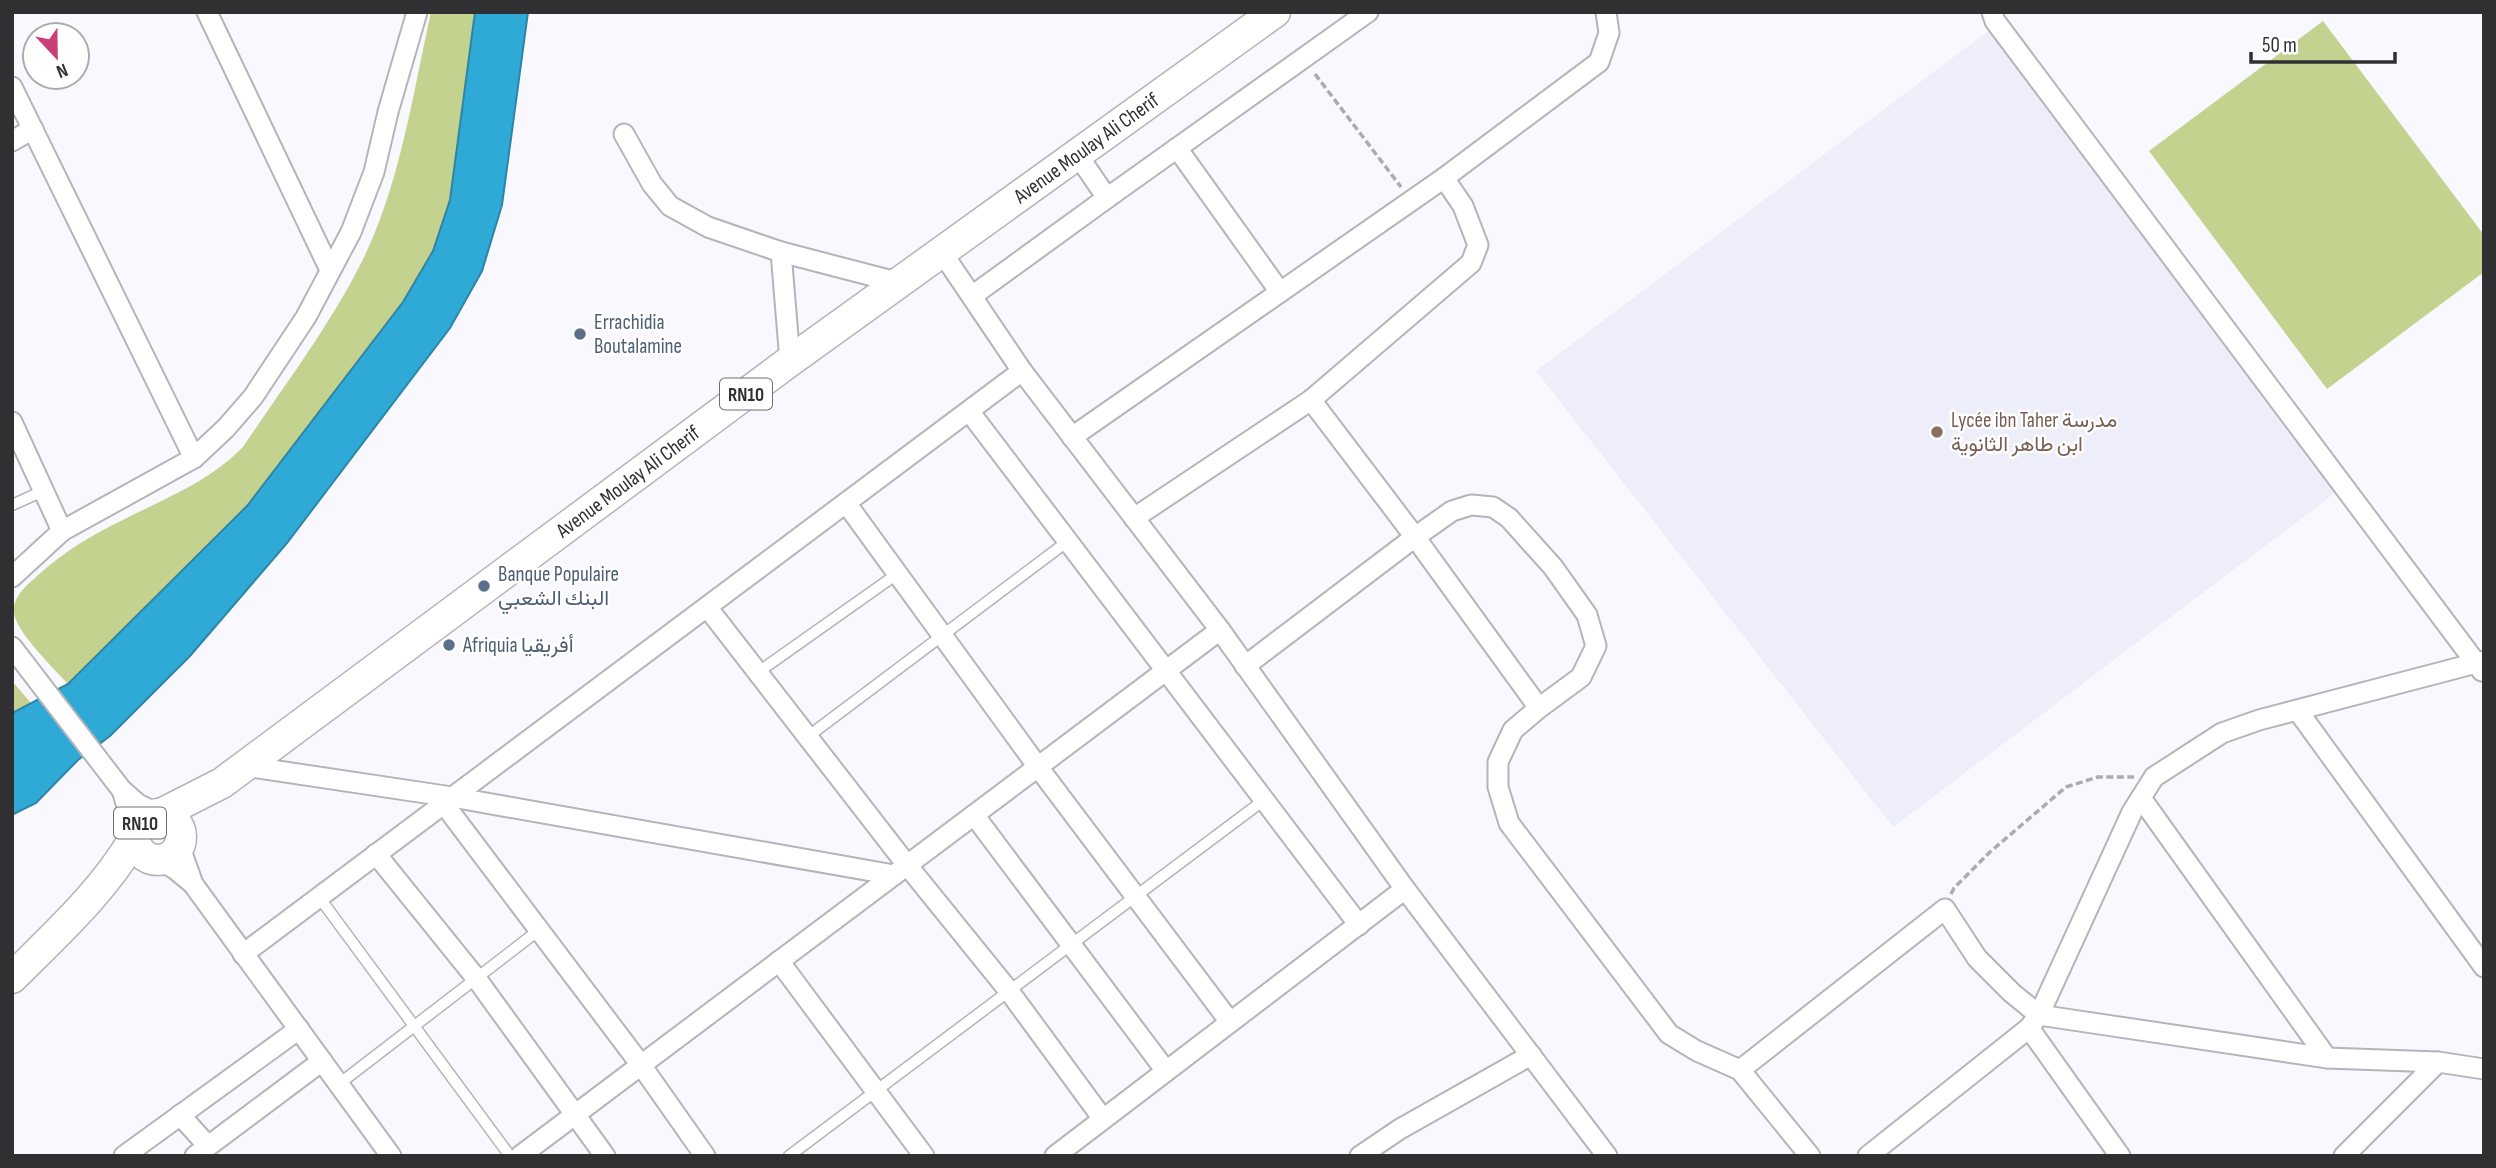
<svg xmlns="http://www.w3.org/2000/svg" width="2496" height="1168" viewBox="0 0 2496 1168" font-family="'Sofia Sans Condensed',Vazirmatn,sans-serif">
<rect width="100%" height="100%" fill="#f9f8fe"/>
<!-- built -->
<path fill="#eeedfa" d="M1996,25L2335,493L1893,827L1536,371Z"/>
<!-- green -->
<g fill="#c3d28e">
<path d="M431,12H475L450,200L433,251L403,302L247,506L68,684C54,669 20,635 15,617C10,599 25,587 36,577C83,534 128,519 183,490C206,478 225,465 243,447C285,384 333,322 366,253C401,178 413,93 431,12Z"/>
<path d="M2323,21L2484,235V272L2327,389L2149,151Z"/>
<path d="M12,681L31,703L12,713Z"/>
</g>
<!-- water -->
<path fill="#2fa9d6" stroke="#2f85a5" stroke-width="2" d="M475,12H528L502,205L482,271L450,328L287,543L190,656L110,736L78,760L36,803L12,815V713L68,684L247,506L403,302L433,251L450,200Z"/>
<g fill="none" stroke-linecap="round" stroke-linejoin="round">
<!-- service casing -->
<g stroke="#b4b4b9" stroke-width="13">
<g id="service">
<path d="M12,505L43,491"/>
<path d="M757,673L897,574"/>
<path d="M806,738L1068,541"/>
<path d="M319,897L510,1156"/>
<path d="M339,1084L539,930"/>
<path d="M789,1156L1264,800"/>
</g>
</g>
<!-- minor casing -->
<g stroke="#b4b4b9" stroke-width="23">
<g id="minor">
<path d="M207,12L330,270"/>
<path d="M1992,12L1995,21L2482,671"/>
<path d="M12,87L194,458"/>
<path d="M624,134L652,184L670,206L708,227L781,252L900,283"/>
<path d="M12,141L33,129"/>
<path d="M1177,148L1280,292"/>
<path d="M1107,198L1368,12"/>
<path d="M941,251L1022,371L1220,630L1405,889L1607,1156"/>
<path d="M781,252L790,361"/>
<path d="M972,296L1107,198L1077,154"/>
<path d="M1311,400L1415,537L1539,708"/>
<path d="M969,411L1359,925"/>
<path d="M12,422L62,531"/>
<path d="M1072,437L1444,178L1599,62L1609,33L1606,12"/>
<path d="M846,503L1038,767L1230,1022"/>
<path d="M1134,518L1311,400L1471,263L1478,245L1463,206L1444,178"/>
<path d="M12,577L62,531L194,458L226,428L253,397L306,317L351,232L374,172L388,112L417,12"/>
<path d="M707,607L907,865L1009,991L1103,1119"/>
<path d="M12,647L121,789L138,804L158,814"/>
<path d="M1245,666L1415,537L1452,511L1471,505L1493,507L1509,518L1553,567L1587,615L1596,646L1581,677L1539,708L1513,730L1498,762V787L1509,823L1669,1034L1697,1051L1740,1070L1810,1156"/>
<path d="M2298,711L2484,967"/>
<path d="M245,766L452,797L894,875"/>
<path d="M122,790L135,833"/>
<path d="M2141,798L2327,1058"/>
<path d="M444,804L641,1065L705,1156"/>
<path d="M974,815L1166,1071"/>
<path d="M179,845L193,884L391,1156"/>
<path d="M376,854L476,978L605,1156"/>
<path d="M159,860L175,869L192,883"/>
<path d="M243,954L1022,371"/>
<path d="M779,961L924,1156"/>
<path d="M2029,1028L2120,1156"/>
<path d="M1740,1070L1945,909L1977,958L2012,993L2039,1015L2327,1058L2438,1062L2484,1069"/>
<path d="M180,1115L208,1146"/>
<path d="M124,1156L299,1029"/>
<path d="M195,1156L322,1061"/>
<path d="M520,1156L1220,630"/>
<path d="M1055,1156L1405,889"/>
<path d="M1360,1156L1400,1129L1531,1055"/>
<path d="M1868,1156L2029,1028L2039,1015L2132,812L2154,777L2222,733L2259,720L2484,661"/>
<path d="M2344,1156L2438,1062"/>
</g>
</g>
<!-- primary casing -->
<g stroke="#b4b4b9" stroke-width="33">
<g id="primary">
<path id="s1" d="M161,814L222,783L790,361L1275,12"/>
<circle cx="158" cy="837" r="23"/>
<path d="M12,978C57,933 103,892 135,837"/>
</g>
</g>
<!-- path -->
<g stroke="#acacb0" stroke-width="3.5" stroke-dasharray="7 3.5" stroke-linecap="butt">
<path d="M1315,74L1401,187"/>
<path d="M1951,894L1954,888L1990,852L2066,787L2098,777H2134"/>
</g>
<!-- service -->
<use href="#service" stroke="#fff" stroke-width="10"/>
<!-- minor -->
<use href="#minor" stroke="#fff" stroke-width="19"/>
<!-- primary -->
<use href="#primary" stroke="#fff" stroke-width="30"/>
</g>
<!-- markers -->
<g fill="#5c6f8a" stroke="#fff" stroke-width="2.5">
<circle cx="580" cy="334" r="7"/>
<circle cx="484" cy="586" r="7"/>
<circle cx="449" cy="645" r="7"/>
</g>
<circle fill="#8d6e63" stroke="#fff" stroke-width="2.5" cx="1937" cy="432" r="7"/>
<g text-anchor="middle" stroke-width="5" stroke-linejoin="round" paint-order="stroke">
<!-- shield labels -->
<g fill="#fff" stroke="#6e6e70" stroke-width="2">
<rect x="720" y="378.5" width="52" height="31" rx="5"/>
<rect x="114" y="807.5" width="52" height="31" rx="5"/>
</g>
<g font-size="19" font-weight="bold" fill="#303032">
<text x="746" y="401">RN10</text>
<text x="140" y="830">RN10</text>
</g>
<!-- street labels -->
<g font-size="21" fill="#303032" stroke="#fff">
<text dy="7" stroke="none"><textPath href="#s1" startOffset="1141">Avenue Moulay Ali Cherif</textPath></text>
<text dy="7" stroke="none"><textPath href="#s1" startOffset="574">Avenue Moulay Ali Cherif</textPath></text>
</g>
<!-- service labels -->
<g font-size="21" fill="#4e5e75" stroke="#fff" text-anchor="start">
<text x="594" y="329">Errachidia<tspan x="594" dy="24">Boutalamine</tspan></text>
<text x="498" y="581">Banque Populaire<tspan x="498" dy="24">البنك الشعبي</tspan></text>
<text x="463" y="652">Afriquia أفريقيا</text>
</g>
<!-- education labels -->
<g font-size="21" fill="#785e54" stroke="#fff" text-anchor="start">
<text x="1951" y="427">Lycée ibn Taher مدرسة<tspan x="1951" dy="24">ابن طاهر الثانوية</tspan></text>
</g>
</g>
<!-- border -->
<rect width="2496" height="1168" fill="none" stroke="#303032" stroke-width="28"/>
<!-- north arrow -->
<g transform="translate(56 56) rotate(158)"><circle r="33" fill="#ffffff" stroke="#acacad" stroke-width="2"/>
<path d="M0-5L12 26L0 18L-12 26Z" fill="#c93e74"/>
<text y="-10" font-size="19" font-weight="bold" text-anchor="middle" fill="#303032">N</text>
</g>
<!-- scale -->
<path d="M2251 52v10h144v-10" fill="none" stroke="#303032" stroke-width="3.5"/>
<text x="2262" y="52" font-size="21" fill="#303032" stroke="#ffffff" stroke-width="5" paint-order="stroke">50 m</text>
</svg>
